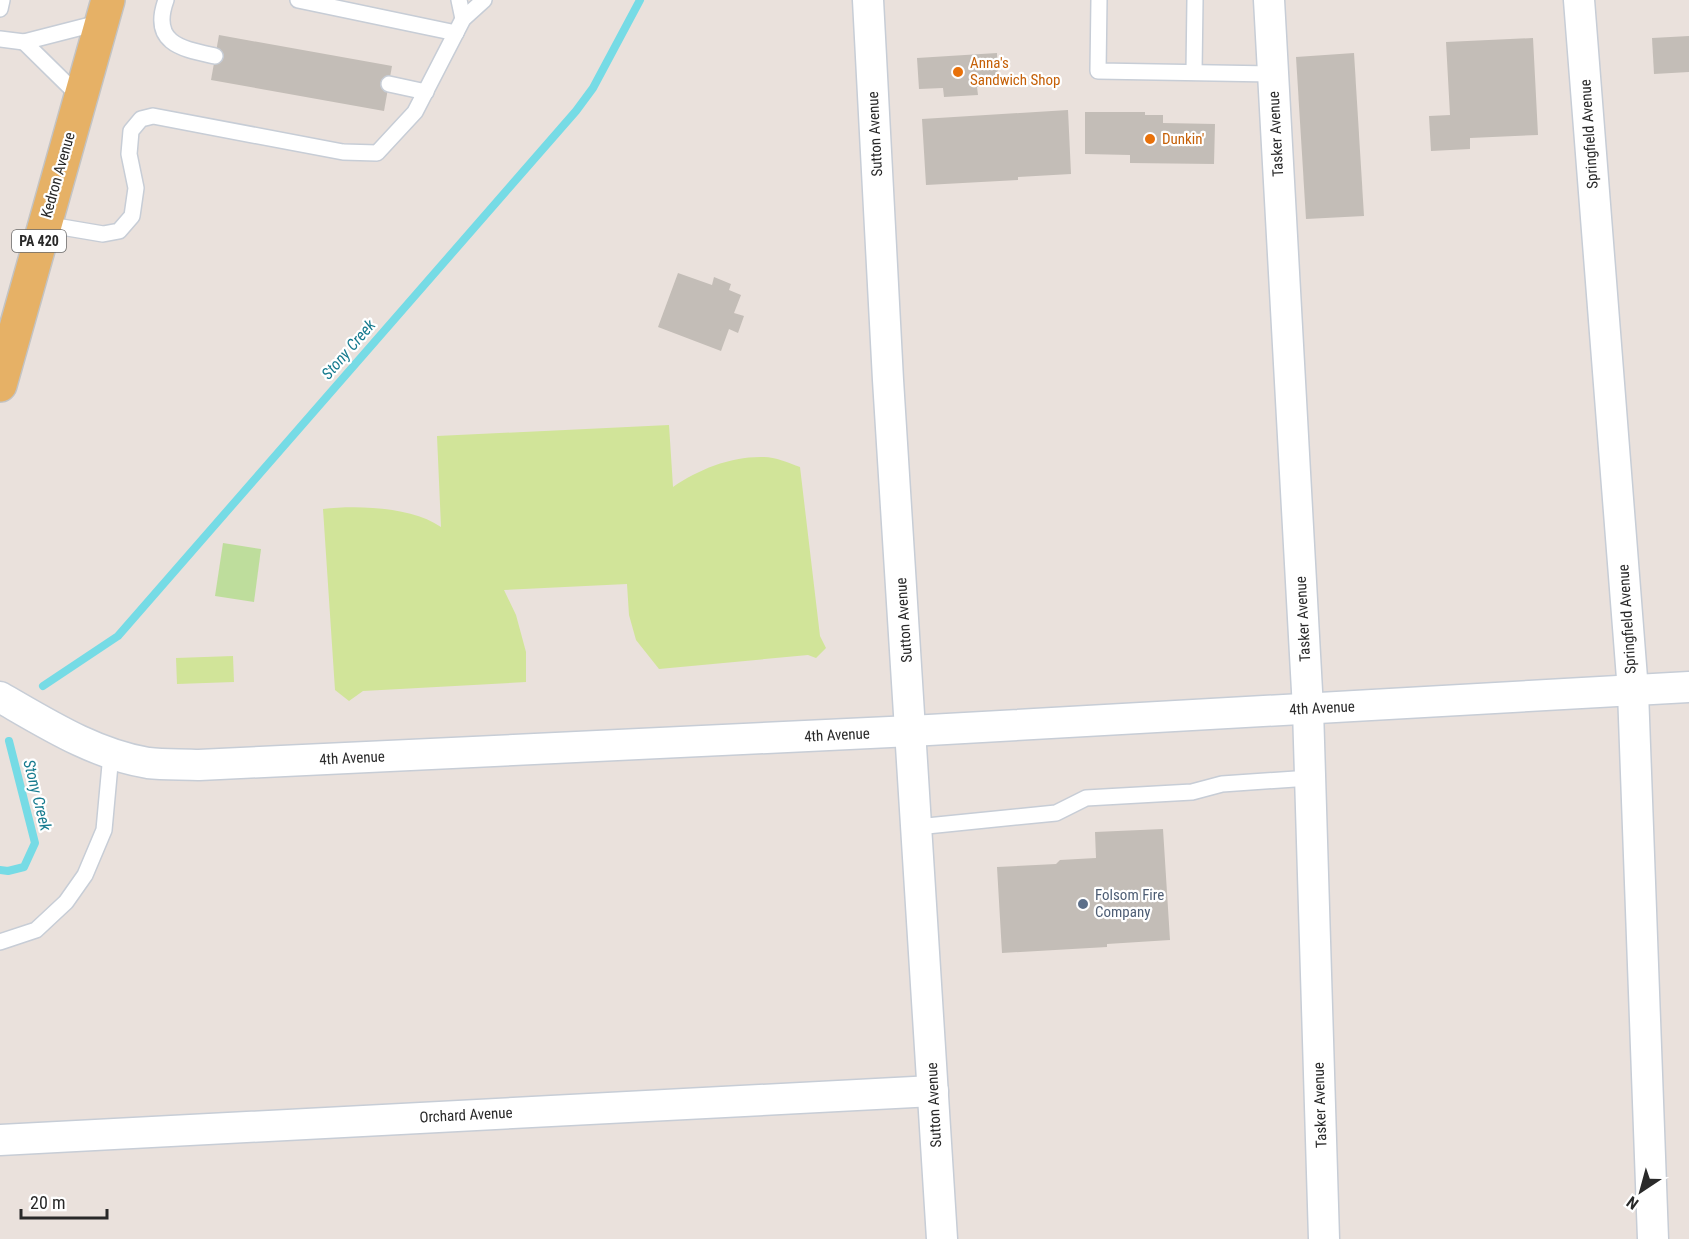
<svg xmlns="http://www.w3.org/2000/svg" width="1689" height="1239" viewBox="0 0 1689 1239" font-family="'Roboto Condensed',sans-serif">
<rect width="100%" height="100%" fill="#eae1dc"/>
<!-- green -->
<path fill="#bedd9c" d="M223,543L261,549L254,602L215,596Z"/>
<!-- pitch -->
<g fill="#d1e499">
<path d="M669,425L673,487C699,469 732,456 764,457C775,457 789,463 800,467L820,636L826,648L816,658L808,655L659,669L636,640L629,615L627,584L504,590L516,615L526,652V682L363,691L349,701L335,690L323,509C358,505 412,507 441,527L437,436Z"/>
<path d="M233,656L234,682L177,684L176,658Z"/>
</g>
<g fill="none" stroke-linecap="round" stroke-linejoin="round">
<!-- stream -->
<g stroke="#76dbe5" stroke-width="8">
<path d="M43,686L118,636L576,111L593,88L640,0"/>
<path d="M0,870L8,871L24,867L35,843L9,741"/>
</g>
</g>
<!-- building -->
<g fill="#c3bdb7">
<path d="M219,35L392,66L384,111L211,80Z"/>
<path d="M1689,36V72L1654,74L1652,38Z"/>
<path d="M1533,38L1538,135L1470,138V149L1431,151L1429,116L1450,115L1446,42Z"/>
<path d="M997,53L998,85L977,87L978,95L944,97L943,88L919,89L917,58Z"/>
<path d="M1354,53L1364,216L1306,219L1296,57Z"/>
<path d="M1068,110L1071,174L1018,177V180L926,185L922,119Z"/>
<path d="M1085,112H1145V115H1163V123L1215,124L1214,164L1130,163V155L1085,154Z"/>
<path d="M678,273L712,285L714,277L731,284L729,290L741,295L734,313L744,316L738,333L729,329L721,351L658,327Z"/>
<path d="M1163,829L1170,940L1107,944V947L1002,953L997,867L1056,864L1060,860L1096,858L1095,832Z"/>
</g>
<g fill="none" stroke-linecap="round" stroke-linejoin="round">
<!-- service casing -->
<g stroke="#c7cdd6" stroke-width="18">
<g id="service">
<path d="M166,0C150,44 183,49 215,56"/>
<path d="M298,0L456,33"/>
<path d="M459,0L463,19"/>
<path d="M1099,0L1098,71L1273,74"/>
<path d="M0,9L2,0"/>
<path d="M0,39L24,42L102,22"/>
<path d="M24,42L80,97"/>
<path d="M1194,72L1195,0"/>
<path d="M389,84L426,92"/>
<path d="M44,224L103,234L119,231L132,216L136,188L129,154L131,131L141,119L153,116L343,152L377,153L415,112L463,19L484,0"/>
<path d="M917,827L1056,813L1086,798L1192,792L1222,784L1310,778"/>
<path d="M0,942L36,930L66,902L85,875L104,830L111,754"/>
</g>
</g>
<!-- minor casing -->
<g stroke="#c7cdd6" stroke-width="33">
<g id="minor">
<path d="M868,0L888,380L942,1239"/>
<path d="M1269,0L1308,709L1324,1239"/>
<path d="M1579,0L1633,691L1653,1239"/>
<path d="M0,697C47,724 94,754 148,763C165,765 183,764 199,765L911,731L1689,687"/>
<path d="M0,1140L933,1091"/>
</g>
</g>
<!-- primary casing -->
<g stroke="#c3c3c3" stroke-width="36">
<path id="primary" d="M0,385L108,0"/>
</g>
<!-- service -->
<use href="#service" stroke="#fff" stroke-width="15"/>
<!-- minor -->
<use href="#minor" stroke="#fff" stroke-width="30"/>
<!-- primary -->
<use href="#primary" stroke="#e6b166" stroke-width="33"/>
</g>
<!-- markers -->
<g fill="#e8710a" stroke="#fff" stroke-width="2">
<circle cx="958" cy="72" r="6"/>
<circle cx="1150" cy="139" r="6"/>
</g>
<circle fill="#5c6f8a" stroke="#fff" stroke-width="2" cx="1083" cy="904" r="6"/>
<g text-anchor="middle" stroke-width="4.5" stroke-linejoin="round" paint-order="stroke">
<!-- shield labels -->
<rect fill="#fff" stroke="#696969" stroke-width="1.5" x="12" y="230" width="54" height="22" rx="4.5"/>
<g font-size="14" font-weight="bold" fill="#292929">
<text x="39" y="246">PA 420</text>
</g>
<!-- food labels -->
<g font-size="15" fill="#c56008" stroke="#fff" text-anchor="start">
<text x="970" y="68">Anna's<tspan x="970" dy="17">Sandwich Shop</tspan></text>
<text x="1162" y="144">Dunkin'</text>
</g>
<!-- street labels -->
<g font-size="15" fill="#292929" stroke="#fff">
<text transform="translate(875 134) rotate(-93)" y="5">Sutton Avenue</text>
<text transform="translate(1276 134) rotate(-93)" y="5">Tasker Avenue</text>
<text transform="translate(1589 134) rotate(-94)" y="5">Springfield Avenue</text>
<text transform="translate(58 175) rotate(-74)" y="5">Kedron Avenue</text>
<text transform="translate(1303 619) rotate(-93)" y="5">Tasker Avenue</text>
<text transform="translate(1627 619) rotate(-94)" y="5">Springfield Avenue</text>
<text transform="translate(904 620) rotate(-94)" y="5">Sutton Avenue</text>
<text transform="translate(1322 708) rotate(-3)" y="5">4th Avenue</text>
<text transform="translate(837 735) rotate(-3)" y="5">4th Avenue</text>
<text transform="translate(352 758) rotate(-3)" y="5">4th Avenue</text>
<text transform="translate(934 1105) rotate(-93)" y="5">Sutton Avenue</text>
<text transform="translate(1320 1105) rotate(-92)" y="5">Tasker Avenue</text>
<text transform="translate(466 1115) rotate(-3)" y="5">Orchard Avenue</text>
</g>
<!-- service labels -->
<g font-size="15" fill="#4e5e75" stroke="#fff" text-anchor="start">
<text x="1095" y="900">Folsom Fire<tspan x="1095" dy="17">Company</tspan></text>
</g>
<!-- water labels -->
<g font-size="16" font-style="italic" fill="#177b8f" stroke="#fff">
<text transform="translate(348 349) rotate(-49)" y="6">Stony Creek</text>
<text transform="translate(38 795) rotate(76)" y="6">Stony Creek</text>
</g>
</g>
<!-- north arrow -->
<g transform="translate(1641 1191) rotate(216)" stroke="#ffffff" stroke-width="4.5" paint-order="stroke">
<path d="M0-4.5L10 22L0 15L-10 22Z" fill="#292929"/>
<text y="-9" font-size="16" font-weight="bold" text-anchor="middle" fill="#292929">N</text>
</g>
<!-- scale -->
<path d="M21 1209v9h86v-9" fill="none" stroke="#292929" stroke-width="3"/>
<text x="30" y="1209" font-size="18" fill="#292929" stroke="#ffffff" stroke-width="4.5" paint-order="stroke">20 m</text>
</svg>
